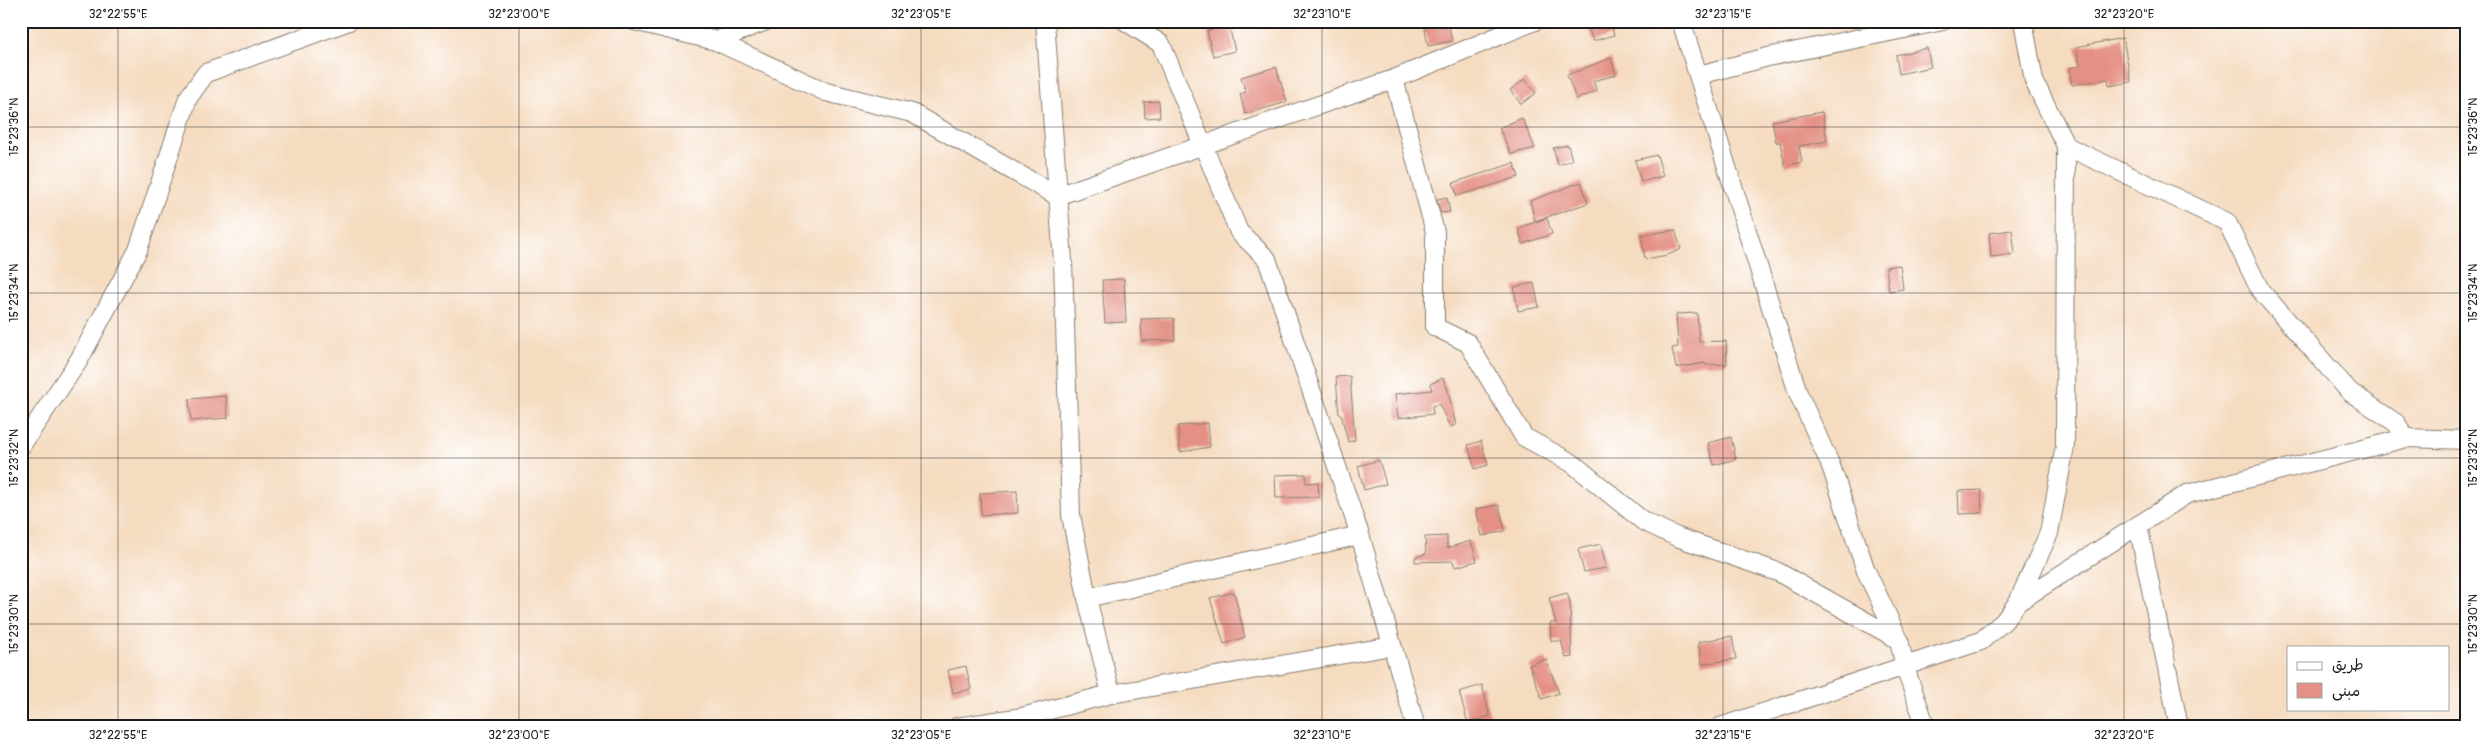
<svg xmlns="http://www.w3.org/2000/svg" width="2487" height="748" viewBox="0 0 2487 748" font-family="Pangolin,'Playpen Sans Arabic',sans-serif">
<rect width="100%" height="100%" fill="#fff"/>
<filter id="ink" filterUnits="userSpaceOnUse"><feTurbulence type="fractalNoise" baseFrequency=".02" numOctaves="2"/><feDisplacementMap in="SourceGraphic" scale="10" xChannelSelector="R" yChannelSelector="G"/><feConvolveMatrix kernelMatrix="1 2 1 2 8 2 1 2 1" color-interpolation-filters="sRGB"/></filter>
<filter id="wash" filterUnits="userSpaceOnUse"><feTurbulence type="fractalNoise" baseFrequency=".0096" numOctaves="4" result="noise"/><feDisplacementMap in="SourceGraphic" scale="20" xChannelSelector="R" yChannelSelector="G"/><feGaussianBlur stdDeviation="1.12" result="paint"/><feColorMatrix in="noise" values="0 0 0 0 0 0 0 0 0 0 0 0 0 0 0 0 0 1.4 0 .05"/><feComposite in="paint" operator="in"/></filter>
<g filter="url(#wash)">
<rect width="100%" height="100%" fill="#f5dcc1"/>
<g id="blocks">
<!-- building -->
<g fill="#e49085">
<path d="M1441,21H1448L1452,41L1428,46L1424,24Z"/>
<path d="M1586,21H1610L1614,35L1593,41Z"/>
<path d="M1229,26L1235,51L1213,56L1207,31Z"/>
<path d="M2123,38L2131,82L2109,86L2108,79L2072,85L2069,68L2080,66L2076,47Z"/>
<path d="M1927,48L1931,67L1899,74L1896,55Z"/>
<path d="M1611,58L1616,75L1593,81L1597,91L1576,99L1567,75Z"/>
<path d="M1276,67L1287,102L1245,114L1240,94L1246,92L1241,77Z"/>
<path d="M1525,79L1536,93L1521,104L1510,90Z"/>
<path d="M1159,101L1160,117L1145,118L1144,102Z"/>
<path d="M1822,112L1827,141L1799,146L1802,162L1785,166L1780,142H1776L1772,121Z"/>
<path d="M1522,118L1535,148L1511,154L1499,128Z"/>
<path d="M1568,145L1572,160L1558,165L1553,148Z"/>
<path d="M1657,155L1663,176L1641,182L1635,160Z"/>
<path d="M1514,163L1519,177L1457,196L1453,183Z"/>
<path d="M1581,182L1588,203L1535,221L1530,201Z"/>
<path d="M1447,197L1450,212L1441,213L1437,199Z"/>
<path d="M1547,218L1552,234L1523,244L1518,228Z"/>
<path d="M1675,230L1681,249L1668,255L1645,259L1641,235Z"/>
<path d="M2012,230L2015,254L1991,257L1989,233Z"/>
<path d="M1900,265L1903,289L1889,291L1886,267Z"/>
<path d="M1124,279L1126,322L1105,323L1102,280Z"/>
<path d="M1534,283L1539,307L1518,311L1514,287Z"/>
<path d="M1697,313L1699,342L1726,341L1727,364L1705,365V363L1676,368L1672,348L1678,347L1676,314Z"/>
<path d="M1174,318L1175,340L1142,341L1141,319Z"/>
<path d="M1350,376L1355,440L1348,442L1341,414H1339L1336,377Z"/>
<path d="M1443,378L1447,388L1456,425L1450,427L1439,404L1432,406L1433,414L1398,418L1395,394L1432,390L1430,384Z"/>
<path d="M226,396L228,418L191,421L189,399Z"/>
<path d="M1208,423L1210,447L1180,452L1178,426Z"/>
<path d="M1731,437L1736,459L1714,465L1708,443Z"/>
<path d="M1481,441L1488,465L1475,469L1468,445Z"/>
<path d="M1379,460L1386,484L1364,490L1358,466Z"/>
<path d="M1306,474V483L1318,482L1319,497L1276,498L1275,475Z"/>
<path d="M1981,490L1982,513L1959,514L1958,491Z"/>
<path d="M1017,491L1018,513L981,515L980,493Z"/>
<path d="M1499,505L1505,531L1482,536L1476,509Z"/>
<path d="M1447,536V548L1471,541L1477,561L1455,567L1453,561L1415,562V557L1426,554L1425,537Z"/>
<path d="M1601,544L1606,568L1584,572L1578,549Z"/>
<path d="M1234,592L1245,637L1224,644L1210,598Z"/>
<path d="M1567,593L1570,602L1572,657L1566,658L1561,641H1551L1550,623H1556L1549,598Z"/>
<path d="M1732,636L1736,659L1702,664L1698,642Z"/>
<path d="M1546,659L1559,693L1542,699L1529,665Z"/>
<path d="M966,666L971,689L953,693L948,670Z"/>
<path d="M1482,685L1490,716L1468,723L1459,692Z"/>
</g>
</g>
</g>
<g filter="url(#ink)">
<use href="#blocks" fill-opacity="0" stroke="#887c6e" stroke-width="1"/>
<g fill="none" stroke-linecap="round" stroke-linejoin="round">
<!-- minor casing -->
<g stroke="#887c6e" stroke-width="20">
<g id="minor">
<path d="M634,21L716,41L826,92L912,113L1057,196L1394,79"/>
<path d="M1045,21L1063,261L1071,515L1087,598L1111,694"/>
<path d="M1125,21L1161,44L1239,232L1267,259L1360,535L1416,727"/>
<path d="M1535,21L1394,79L1435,232V327L1468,343L1524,437L1572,463L1643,521L1677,537L1778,572L1899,640"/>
<path d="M1681,21L1798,393L1831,466L1866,571L1899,640L1905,668L1926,727"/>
<path d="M716,41L766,21"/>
<path d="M1699,75L1768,57L1943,21"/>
<path d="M2066,146L2227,222L2260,290L2350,392L2396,423L2406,438"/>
<path d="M21,446L79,360L138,250L188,98L206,73L349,21"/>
<path d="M2138,525L2179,727"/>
<path d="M1087,598L1360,535"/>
<path d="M2018,602L2049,533L2065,446L2066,146L2034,81L2023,21"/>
<path d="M957,727L1022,717L1111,694L1392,646"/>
<path d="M1720,727L1981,641L2004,621L2018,602L2187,494L2406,438L2466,440"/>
</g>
</g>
<!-- minor -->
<use href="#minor" stroke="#fff" stroke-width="18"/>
</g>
</g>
<!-- ticks -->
<path fill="none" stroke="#1c1c1c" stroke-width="1" stroke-opacity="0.45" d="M118,21V727M519,21V727M921,21V727M1322,21V727M1723,21V727M2124,21V727M21,127H2466M21,293H2466M21,458H2466M21,624H2466"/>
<!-- margin -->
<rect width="2487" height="748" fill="none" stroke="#fff" stroke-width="55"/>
<!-- legend -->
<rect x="2287" y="646" width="162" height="65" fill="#ffffff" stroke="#a4a4a4"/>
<rect x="2297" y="662" width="25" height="8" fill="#ffffff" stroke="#a4a4a4"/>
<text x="2332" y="670" font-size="15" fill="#1c1c1c">طريق</text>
<rect x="2297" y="683" width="25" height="15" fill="#e49085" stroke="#a4a4a4"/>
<text x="2332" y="696" font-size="15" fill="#1c1c1c">مبنى</text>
<rect x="28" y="28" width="2432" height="692" fill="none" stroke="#1c1c1c" stroke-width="2"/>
<g font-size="12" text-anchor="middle" fill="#1c1c1c">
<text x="118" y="18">32°22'55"E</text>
<text x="519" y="18">32°23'00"E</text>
<text x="921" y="18">32°23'05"E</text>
<text x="1322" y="18">32°23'10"E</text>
<text x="1723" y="18">32°23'15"E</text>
<text x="2124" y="18">32°23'20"E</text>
<text transform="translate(14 127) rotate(-90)" y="4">15°23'36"N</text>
<text transform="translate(2473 127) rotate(-90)" y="4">15°23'36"N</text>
<text transform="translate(14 293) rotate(-90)" y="4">15°23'34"N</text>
<text transform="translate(2473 293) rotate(-90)" y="4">15°23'34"N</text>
<text transform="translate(14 458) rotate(-90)" y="4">15°23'32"N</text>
<text transform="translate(2473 458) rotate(-90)" y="4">15°23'32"N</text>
<text transform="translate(14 624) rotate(-90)" y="4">15°23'30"N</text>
<text transform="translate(2473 624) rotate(-90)" y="4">15°23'30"N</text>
<text x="118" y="739">32°22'55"E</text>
<text x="519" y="739">32°23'00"E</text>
<text x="921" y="739">32°23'05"E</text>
<text x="1322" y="739">32°23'10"E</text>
<text x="1723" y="739">32°23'15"E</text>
<text x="2124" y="739">32°23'20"E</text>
</g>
</svg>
